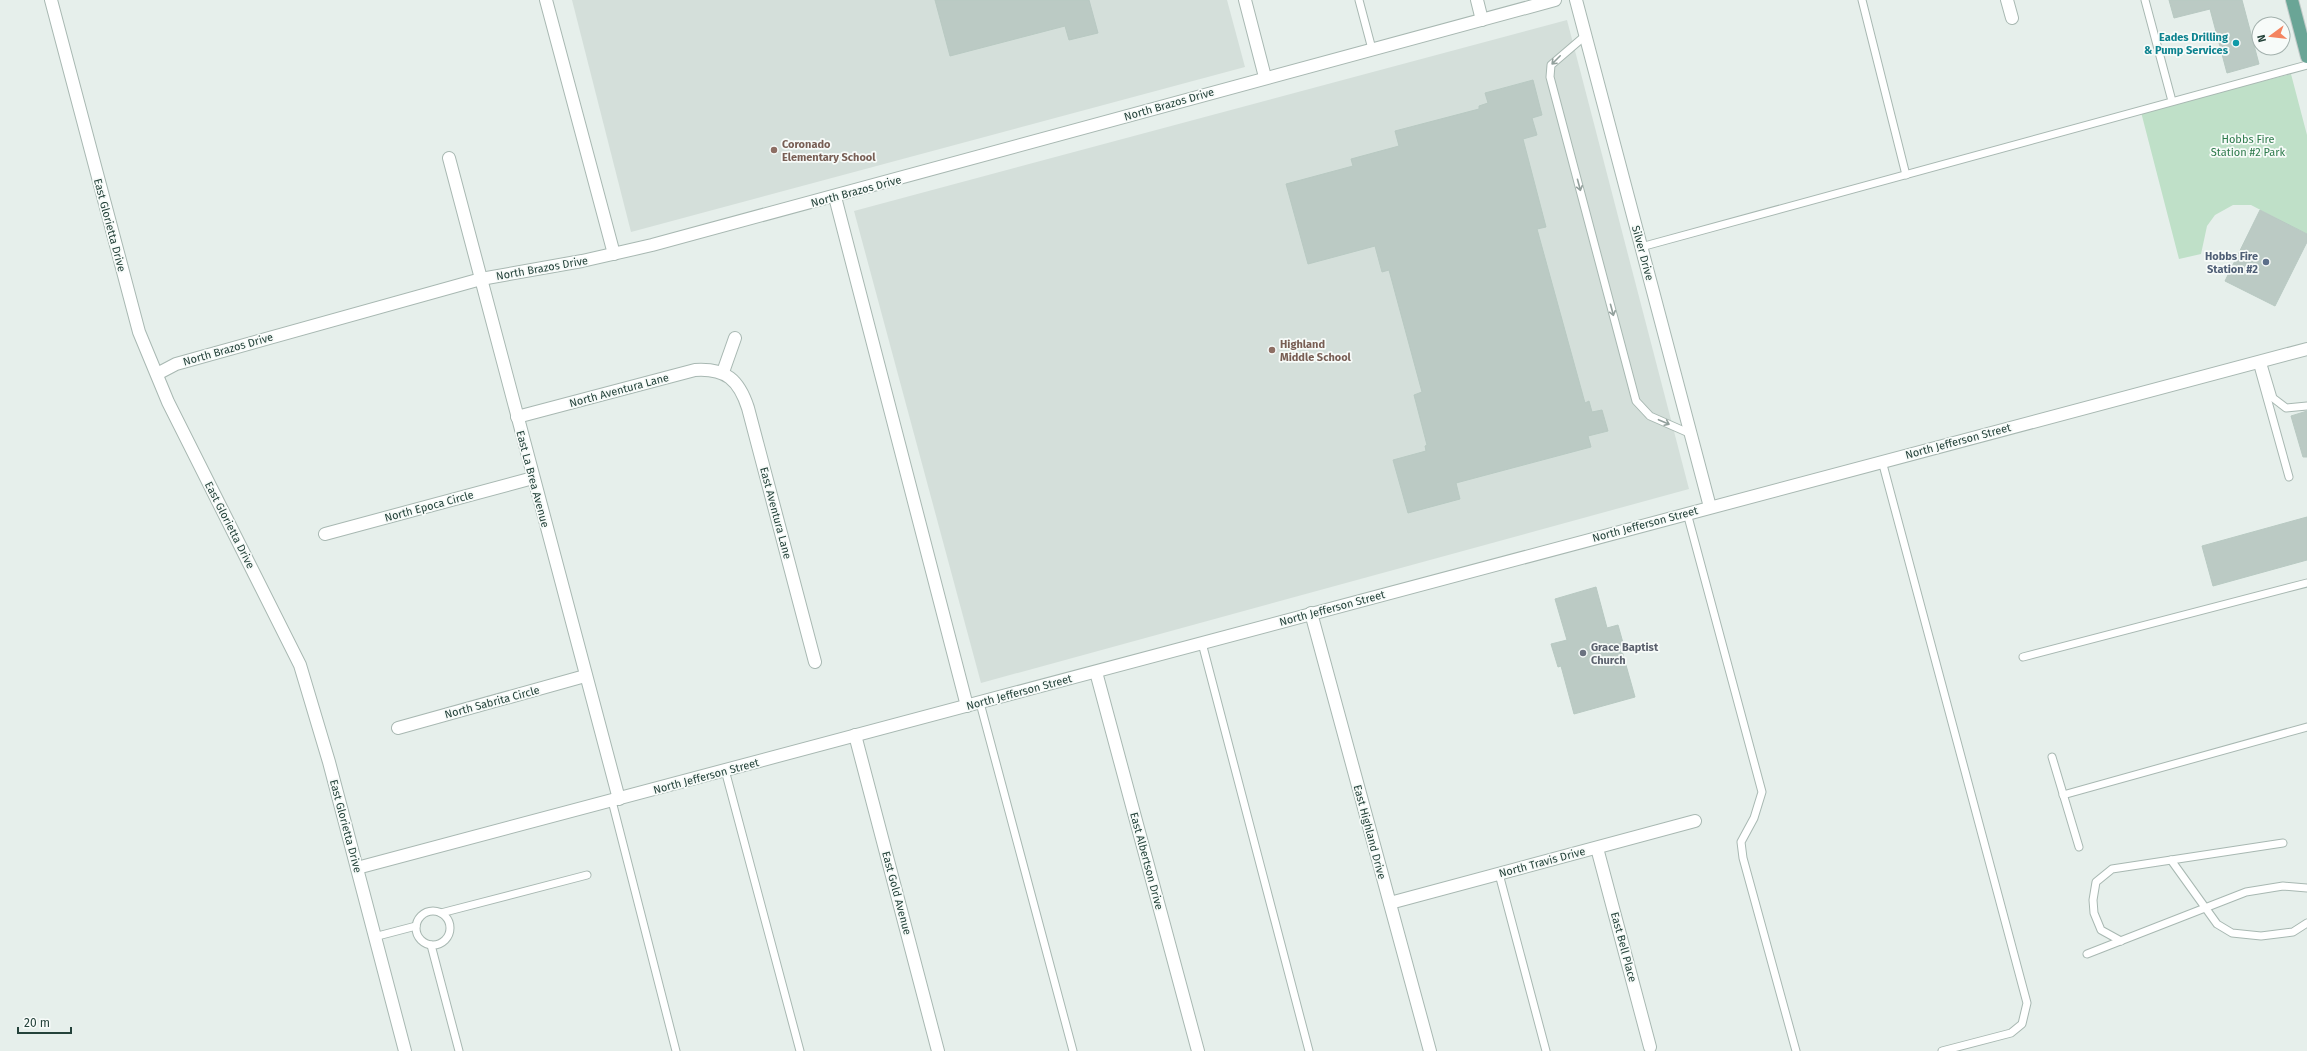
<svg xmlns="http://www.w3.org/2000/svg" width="2307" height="1051" viewBox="0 0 2307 1051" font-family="'Fira Sans',sans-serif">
<rect width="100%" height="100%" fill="#e6efeb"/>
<!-- built -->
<g fill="#d4dfda">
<path d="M572,0H1227L1245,67L631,232Z"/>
<path d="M1567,20L1689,489L981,683L854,211Z"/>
</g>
<!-- green -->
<path fill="#bfe0c8" d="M2291,74L2307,135V234L2251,205H2233L2215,215L2207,226L2201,254L2179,259L2141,112Z"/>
<!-- building -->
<g fill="#bbcac4" stroke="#b8c9c2">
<path d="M935,0H1089L1098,33L1069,40L1065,26L950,56Z"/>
<path d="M2169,0H2242L2259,64L2227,73L2210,9L2174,18Z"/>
<path d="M1533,80L1542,115L1532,118L1537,135L1523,139L1546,227L1537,229L1585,403L1589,401L1592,412L1602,410L1608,431L1588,436L1591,447L1456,483L1460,499L1408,513L1393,460L1426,451L1425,446L1427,445L1414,395L1422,392L1389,270L1382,272L1375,246L1308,264L1286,184L1353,166L1351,159L1399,146L1395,131L1479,109V106L1488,103L1485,93Z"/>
<path d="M2260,210L2307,234V242L2275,306L2225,281Z"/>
<path d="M2307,411V457H2303L2291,416Z"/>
<path d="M2307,517V560L2213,586L2202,546Z"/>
<path d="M1596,587L1607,628L1618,625L1625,650L1622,651L1635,697L1574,714L1561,666L1558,667L1551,644L1567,640L1555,599Z"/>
</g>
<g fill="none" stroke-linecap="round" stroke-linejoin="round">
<!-- service casing -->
<g stroke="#a8b8b2" stroke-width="9">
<g id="service">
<path d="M1359,0L1372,49"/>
<path d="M1862,0L1906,175"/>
<path d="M2145,0L2172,101"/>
<path d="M1586,35L1551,65L1550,77L1636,401L1650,416L1691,434"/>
<path d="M1641,247L2307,65"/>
<path d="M2262,361L2273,398L2286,408L2307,406"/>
<path d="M2257,362L2289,477"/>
<path d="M1882,461L2027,1003L2022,1024L2011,1033L1942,1051"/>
<path d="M1687,513L1762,792L1754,818L1741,842L1743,858L1796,1051"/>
<path d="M1202,643L1309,1051"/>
<path d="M2023,657L2307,583"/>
<path d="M980,703L1073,1051"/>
<path d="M2052,757L2079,847"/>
<path d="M725,770L800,1051"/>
<path d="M2063,795L2307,727"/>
<path d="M612,801L676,1051"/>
<path d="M2171,860L2217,924L2232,933L2261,936L2293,932L2307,923"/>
<path d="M1499,874L1546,1051"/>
<circle cx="433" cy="928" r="17"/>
<path d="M441,913L587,875"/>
<path d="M374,937L416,926"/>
<path d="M2121,941L2101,930L2094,913L2093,900L2096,882L2112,869L2283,843"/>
<path d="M431,945L459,1051"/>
<path d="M2087,954L2246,892L2283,886L2307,888"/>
</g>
</g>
<!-- minor casing -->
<g stroke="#a8b8b2" stroke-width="14">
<g id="minor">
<path d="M51,0L139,332L168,402L300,665L329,762L405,1051"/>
<path d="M546,0L614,254"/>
<path d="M1245,0L1265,77"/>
<path d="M1477,0L1482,20"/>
<path d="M1576,0L1710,507"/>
<path d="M2007,0L2012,18"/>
<path d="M449,158L619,799"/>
<path d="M835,197L967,706"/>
<path d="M723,372L735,338"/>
<path d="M157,374L176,364L481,279L582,261L652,245L1555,0"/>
<path d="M517,417L695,370C726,368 739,380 748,408L815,662"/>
<path d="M325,534L533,478"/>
<path d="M1311,613L1430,1051"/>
<path d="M1096,672L1198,1051"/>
<path d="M398,728L585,676"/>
<path d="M855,735L938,1051"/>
<path d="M1597,848L1650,1047"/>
<path d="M357,868L2307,349"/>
<path d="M1390,903L1695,821"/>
</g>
</g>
<!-- primary casing -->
<g stroke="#c2cac8" stroke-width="14">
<path id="primary" d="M2292,0L2307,57"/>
</g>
<!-- service -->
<use href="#service" stroke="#fff" stroke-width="7"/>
<!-- minor -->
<use href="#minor" stroke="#fff" stroke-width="12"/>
<!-- primary -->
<use href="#primary" stroke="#6aa596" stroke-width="12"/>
</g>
<!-- one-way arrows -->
<defs><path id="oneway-shaft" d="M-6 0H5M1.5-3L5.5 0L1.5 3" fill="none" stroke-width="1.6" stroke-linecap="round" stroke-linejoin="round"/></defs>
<g stroke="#92a09c">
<use href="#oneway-shaft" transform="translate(1556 60) rotate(135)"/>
<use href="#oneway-shaft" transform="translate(1579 185) rotate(75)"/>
<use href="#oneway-shaft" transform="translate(1612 310) rotate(75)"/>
<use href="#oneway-shaft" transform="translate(1664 422) rotate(23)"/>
</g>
<!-- markers -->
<circle fill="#0f9aa8" stroke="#f7fbf9" stroke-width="1.5" cx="2236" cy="43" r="4"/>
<g fill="#8d6e63" stroke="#f7fbf9" stroke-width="1.5">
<circle cx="774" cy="150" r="4"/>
<circle cx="1272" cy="350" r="4"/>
</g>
<circle fill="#5c6f8a" stroke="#f7fbf9" stroke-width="1.5" cx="2266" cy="262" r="4"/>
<circle fill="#6b7280" stroke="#f7fbf9" stroke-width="1.5" cx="1583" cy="653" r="4"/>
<g text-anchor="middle" stroke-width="3.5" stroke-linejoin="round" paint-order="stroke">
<!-- culture labels -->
<g font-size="11" font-weight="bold" fill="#0d838f" stroke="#f7fbf9" text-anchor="end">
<text x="2228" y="41">Eades Drilling<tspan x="2228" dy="13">&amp; Pump Services</tspan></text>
</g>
<!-- street labels -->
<g font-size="11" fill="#24423a" stroke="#f7fbf9">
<text transform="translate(1169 104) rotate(-16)" y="4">North Brazos Drive</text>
<text transform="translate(856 191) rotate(-15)" y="4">North Brazos Drive</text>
<text transform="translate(110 225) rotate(75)" y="4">East Glorietta Drive</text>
<text transform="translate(1643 253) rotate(75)" y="4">Silver Drive</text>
<text transform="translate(542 268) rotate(-10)" y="4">North Brazos Drive</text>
<text transform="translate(228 349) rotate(-16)" y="4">North Brazos Drive</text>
<text transform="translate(619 390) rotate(-15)" y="4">North Aventura Lane</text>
<text transform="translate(1958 441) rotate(-15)" y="4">North Jefferson Street</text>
<text transform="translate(533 479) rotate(75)" y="4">East La Brea Avenue</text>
<text transform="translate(429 506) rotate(-15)" y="4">North Epoca Circle</text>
<text transform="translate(776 513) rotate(75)" y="4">East Aventura Lane</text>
<text transform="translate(1645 524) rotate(-15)" y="4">North Jefferson Street</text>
<text transform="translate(230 525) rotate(63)" y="4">East Glorietta Drive</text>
<text transform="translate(1332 608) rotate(-15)" y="4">North Jefferson Street</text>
<text transform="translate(1019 692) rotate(-15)" y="4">North Jefferson Street</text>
<text transform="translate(492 702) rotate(-15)" y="4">North Sabrita Circle</text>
<text transform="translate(706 776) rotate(-15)" y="4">North Jefferson Street</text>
<text transform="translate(346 826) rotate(75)" y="4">East Glorietta Drive</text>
<text transform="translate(1370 832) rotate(75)" y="4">East Highland Drive</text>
<text transform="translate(1147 861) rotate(75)" y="4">East Albertson Drive</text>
<text transform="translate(1542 862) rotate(-15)" y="4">North Travis Drive</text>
<text transform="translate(897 893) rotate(75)" y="4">East Gold Avenue</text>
<text transform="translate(1624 947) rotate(75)" y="4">East Bell Place</text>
</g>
<!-- park labels -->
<g font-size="11" fill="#2d7a4b" stroke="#f7fbf9">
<text x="2248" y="143">Hobbs Fire<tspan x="2248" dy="13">Station #2 Park</tspan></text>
</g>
<!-- education labels -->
<g font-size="11" font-weight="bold" fill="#785e54" stroke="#f7fbf9" text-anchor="start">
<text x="782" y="148">Coronado<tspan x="782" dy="13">Elementary School</tspan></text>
<text x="1280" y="348">Highland<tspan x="1280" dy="13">Middle School</tspan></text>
</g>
<!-- service labels -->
<g font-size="11" font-weight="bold" fill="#4e5e75" stroke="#f7fbf9" text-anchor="end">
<text x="2258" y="260">Hobbs Fire<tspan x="2258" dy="13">Station #2</tspan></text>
</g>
<!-- worship labels -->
<g font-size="11" font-weight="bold" fill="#5b616d" stroke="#f7fbf9" text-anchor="start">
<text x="1591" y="651">Grace Baptist<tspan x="1591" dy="13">Church</tspan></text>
</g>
</g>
<!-- north arrow -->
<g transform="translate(2271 36) rotate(255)"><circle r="19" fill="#f7fbf9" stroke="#a3b1ad"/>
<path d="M0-3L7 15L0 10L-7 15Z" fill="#f4845f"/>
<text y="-6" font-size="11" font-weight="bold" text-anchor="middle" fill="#24423a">N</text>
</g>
<!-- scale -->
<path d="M18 1027v6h53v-6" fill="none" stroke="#24423a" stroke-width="2"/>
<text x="24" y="1027" font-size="12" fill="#24423a" stroke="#f7fbf9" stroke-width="3" paint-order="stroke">20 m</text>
</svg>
